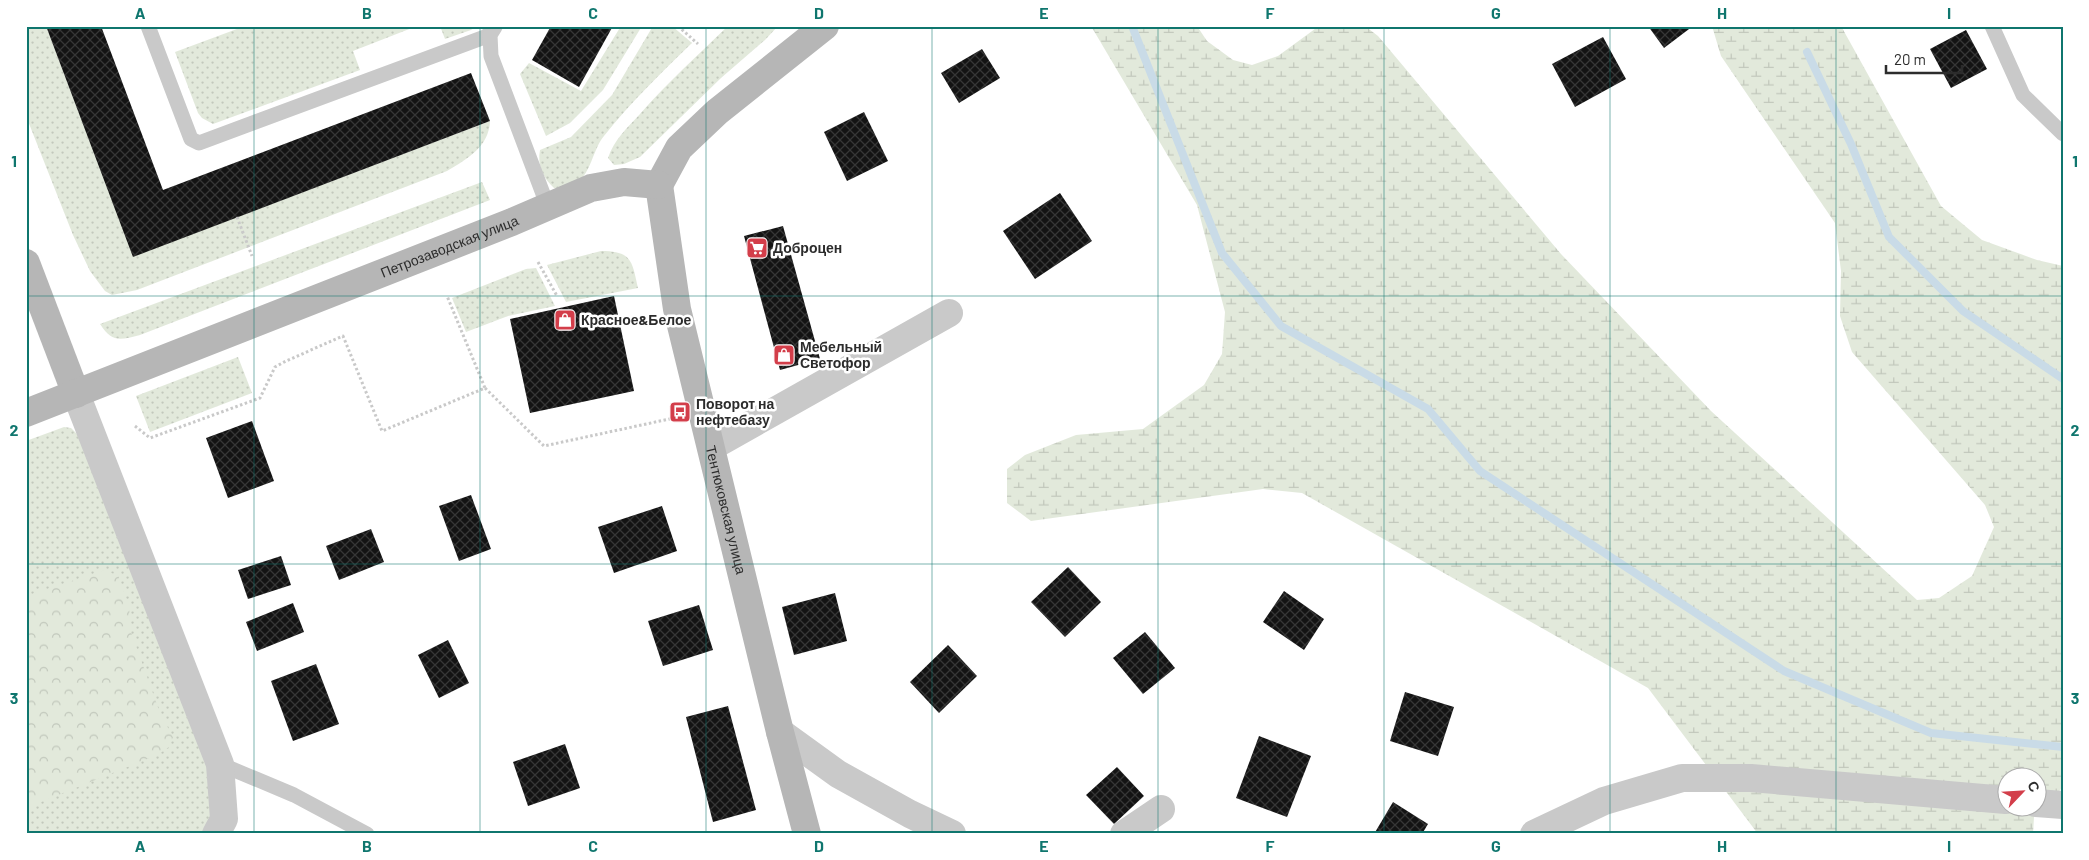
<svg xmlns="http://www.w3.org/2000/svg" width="2089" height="860" viewBox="0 0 2089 860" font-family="Barlow,sans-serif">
<defs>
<pattern id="grass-dots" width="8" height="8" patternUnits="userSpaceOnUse" patternTransform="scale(1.25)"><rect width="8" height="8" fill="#e2e9db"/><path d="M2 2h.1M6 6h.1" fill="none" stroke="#c2c8bc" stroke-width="1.8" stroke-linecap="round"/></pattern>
<pattern id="forest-crowns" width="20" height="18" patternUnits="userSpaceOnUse" patternTransform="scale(1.25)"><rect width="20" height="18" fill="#e2e9db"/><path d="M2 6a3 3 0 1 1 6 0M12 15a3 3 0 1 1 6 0" fill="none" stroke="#c2c8bc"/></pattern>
<pattern id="wetland-marsh" width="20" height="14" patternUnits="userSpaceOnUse" patternTransform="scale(1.25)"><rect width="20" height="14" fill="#e2e9db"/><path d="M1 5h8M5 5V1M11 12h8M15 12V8" fill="none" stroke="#c2c8bc"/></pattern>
<pattern id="building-cross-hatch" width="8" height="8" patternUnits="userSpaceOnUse" patternTransform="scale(1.25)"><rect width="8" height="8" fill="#131313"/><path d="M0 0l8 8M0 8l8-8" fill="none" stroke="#363636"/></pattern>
</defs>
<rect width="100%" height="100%" fill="#fff"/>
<!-- grass -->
<g fill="url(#grass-dots)">
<path d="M26,26H46L134,256L490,121C489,147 467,159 447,171L137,290L112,295L105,291L90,271L73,235L26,116Z"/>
<path d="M245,26H417L353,51L360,70L213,124L202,118L198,113L175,52Z"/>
<path d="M440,26H476L471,30L445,39Z"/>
<path d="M621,26H642L603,90L570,123L546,136L520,74L529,63L581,91Z"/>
<path d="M653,26H672L692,43C661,73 630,103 604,136C593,149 591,173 577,183C571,188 561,188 554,188C543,178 537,165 540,150L571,137L612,95Z"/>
<path d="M728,26H778L765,40L721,78L640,157L624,164L614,165L608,158C614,140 627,128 640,114C667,83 698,55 728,26Z"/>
<path d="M482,182L490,200L140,335C120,340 112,343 100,324Z"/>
<path d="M601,251C632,251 632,261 638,288L566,302L547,265Z"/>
<path d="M536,268L555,306L508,316L466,332L452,298L526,269Z"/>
<path d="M238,357L252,393L150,432L136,396Z"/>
<path d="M64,427L71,428L80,437L206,760L212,813L202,834H26V441Z"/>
</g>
<!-- forest -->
<path fill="url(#forest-crowns)" d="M105,570L118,576L129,606L131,632L160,713L173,737L169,747L157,755L26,808V596Z"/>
<!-- wetland -->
<path fill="url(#wetland-marsh)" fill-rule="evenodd" d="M1091,26H1197L1207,41L1233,60L1252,65L1278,56L1319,26H1365L1378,36L1561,254L1711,411L1917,600L1939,598L1972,576L1994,527L1985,505L1852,352L1840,316L1841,271L1835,223L1721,56L1712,26H1841L1941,206L1982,240L2037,260L2063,266V787L2034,817L2033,834H1758L1648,688L1302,493L1263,489L1031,521L1007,503V469L1025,455L1076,435L1143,429L1204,385L1222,354L1225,312L1197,205ZM2006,778H2036V808H2006Z"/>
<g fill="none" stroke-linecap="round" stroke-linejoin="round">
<!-- stream -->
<g stroke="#c9dbe7" stroke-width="8">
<path d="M1132,26L1222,253L1281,326L1428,409L1480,471L1784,671L1931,733L2063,747"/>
<path d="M1807,52L1851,144L1889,237L1963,311L2063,379"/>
</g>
</g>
<!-- building -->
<g fill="url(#building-cross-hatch)">
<path d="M46,26H101L163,190L471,73L490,121L133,257Z"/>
<path d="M551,26H613L579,87L532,60Z"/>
<path d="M1648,26H1693L1664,48Z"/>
<path d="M1966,30L1987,69L1951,88L1930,49Z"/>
<path d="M1603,37L1626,79L1575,107L1552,64Z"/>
<path d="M982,49L1000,78L959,103L941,73Z"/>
<path d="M864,112L888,161L847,181L824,132Z"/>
<path d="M1060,193L1092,241L1035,279L1003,231Z"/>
<path d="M783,226L820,359L780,370L744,236Z"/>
<path d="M614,296L634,391L530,413L510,319Z"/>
<path d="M252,421L274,481L228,498L206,438Z"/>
<path d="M471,495L491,549L459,561L439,506Z"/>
<path d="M662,506L677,551L614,573L598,527Z"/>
<path d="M371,529L384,562L339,580L326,546Z"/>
<path d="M281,556L291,585L248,599L238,570Z"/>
<path d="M1068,567L1101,602L1065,637L1031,602Z"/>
<path d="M1284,591L1324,619L1304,650L1263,622Z"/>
<path d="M835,593L847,641L794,655L782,607Z"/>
<path d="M293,603L304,632L257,651L246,622Z"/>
<path d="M699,605L713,650L663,666L648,621Z"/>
<path d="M1145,632L1175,668L1143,694L1113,658Z"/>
<path d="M448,640L469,683L439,698L418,655Z"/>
<path d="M948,645L977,676L939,713L910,682Z"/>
<path d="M316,664L339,724L293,741L271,681Z"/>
<path d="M1405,692L1454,707L1438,756L1390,741Z"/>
<path d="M728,706L756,810L713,822L686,717Z"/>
<path d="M1259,736L1311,756L1287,817L1236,798Z"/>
<path d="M565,744L580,788L528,806L513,762Z"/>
<path d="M1117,767L1144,796L1114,824L1086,795Z"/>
<path d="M1393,802L1428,824L1422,834H1374Z"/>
</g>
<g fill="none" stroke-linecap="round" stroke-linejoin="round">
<!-- path -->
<g stroke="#c9c9c9" stroke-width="3" stroke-dasharray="2.5 2.5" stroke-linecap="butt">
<path d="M678,26L698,44"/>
<path d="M237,217L252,256"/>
<path d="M538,262L557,296"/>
<path d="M485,388L544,446L674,418"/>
<path d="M135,426L150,438L260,398L275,367L286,361L343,336L382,431L485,388L447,296"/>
</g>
<!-- lane -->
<g stroke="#c9c9c9" stroke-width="15">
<path d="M148,26L191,139L199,143L490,35V26"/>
<path d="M1992,26L2023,95L2063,134"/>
<path d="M495,27L490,35L491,56L548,207"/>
<path d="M220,764L294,795L367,834"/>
</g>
<!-- street -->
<g stroke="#c9c9c9" stroke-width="28">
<path d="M76,394L220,764L224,819L216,834"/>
<path d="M711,447L949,313"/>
<path d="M780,732L838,774L910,814L952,834"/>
<path d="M2036,803L2063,805"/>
<path d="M1124,834L1161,809"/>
<path d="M1534,834L1604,801L1682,778H1751L2006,800"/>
</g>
<!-- secondary -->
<g stroke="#b6b6b6" stroke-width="28">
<path id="s1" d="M659,185L677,309L780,732L807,834"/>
<path d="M659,185L679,148L717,112L825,26"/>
<path d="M26,263L76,394"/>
<path id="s2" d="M26,413L512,222L591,188L624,182L659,185"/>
</g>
</g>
<!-- grid -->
<path fill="none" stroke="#0f766e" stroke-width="1" stroke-opacity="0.55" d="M254,26V834M480,26V834M706,26V834M932,26V834M1158,26V834M1384,26V834M1610,26V834M1836,26V834M26,296H2063M26,564H2063"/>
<!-- icons -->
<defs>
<g id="supermarket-square" transform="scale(1.125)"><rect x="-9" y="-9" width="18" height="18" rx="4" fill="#d33e4a" stroke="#fff"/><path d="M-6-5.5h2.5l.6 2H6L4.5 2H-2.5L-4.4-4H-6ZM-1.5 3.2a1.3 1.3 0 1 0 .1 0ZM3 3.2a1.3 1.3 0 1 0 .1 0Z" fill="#fff"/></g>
<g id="shop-square" transform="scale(1.125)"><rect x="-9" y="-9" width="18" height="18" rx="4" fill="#d33e4a" stroke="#fff"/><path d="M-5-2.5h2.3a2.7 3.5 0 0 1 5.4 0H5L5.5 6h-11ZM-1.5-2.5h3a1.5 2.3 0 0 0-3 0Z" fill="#fff"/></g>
<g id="bus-square" transform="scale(1.125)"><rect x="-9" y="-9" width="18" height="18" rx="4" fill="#d33e4a" stroke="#fff"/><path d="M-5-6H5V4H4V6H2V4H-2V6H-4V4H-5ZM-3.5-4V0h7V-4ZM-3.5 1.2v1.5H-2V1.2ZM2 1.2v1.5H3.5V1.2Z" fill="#fff"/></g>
</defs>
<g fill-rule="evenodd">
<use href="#supermarket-square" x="757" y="248"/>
<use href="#shop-square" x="565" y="320"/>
<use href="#shop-square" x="784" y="355"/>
<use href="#bus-square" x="680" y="412"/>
</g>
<g text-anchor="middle" stroke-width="5" stroke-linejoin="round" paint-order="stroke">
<!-- street labels -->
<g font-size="14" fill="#2c2c2c" stroke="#fff">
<text dy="5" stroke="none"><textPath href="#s2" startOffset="455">Петрозаводская улица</textPath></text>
<text dy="5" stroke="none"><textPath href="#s1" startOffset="332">Тентюковская улица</textPath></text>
</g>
<!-- poi labels -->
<g font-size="14" font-weight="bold" fill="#2c2c2c" stroke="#fff" text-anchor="start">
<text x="773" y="253">Доброцен</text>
<text x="581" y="325">Красное&amp;Белое</text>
<text x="800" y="352">Мебельный<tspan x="800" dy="16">Светофор</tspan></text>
<text x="696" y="409">Поворот на<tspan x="696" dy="16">нефтебазу</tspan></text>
</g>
</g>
<!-- border -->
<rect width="2089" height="860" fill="none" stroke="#ffffff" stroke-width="55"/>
<!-- north arrow -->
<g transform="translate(2022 792) rotate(65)"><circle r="24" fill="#ffffff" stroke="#ababab"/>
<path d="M0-4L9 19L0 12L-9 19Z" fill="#d33e4a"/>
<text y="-8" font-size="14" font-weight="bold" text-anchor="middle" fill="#2c2c2c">С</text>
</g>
<!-- scale -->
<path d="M1886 65v8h76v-8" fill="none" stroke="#2c2c2c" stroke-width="2.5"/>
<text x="1894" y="65" font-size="15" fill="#2c2c2c" stroke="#ffffff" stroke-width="4" paint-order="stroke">20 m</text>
<rect x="28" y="28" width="2034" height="804" fill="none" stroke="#0f766e" stroke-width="2"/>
<g font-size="16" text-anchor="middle" font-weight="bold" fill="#0f766e">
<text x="140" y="19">A</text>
<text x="367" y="19">B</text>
<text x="593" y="19">C</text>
<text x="819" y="19">D</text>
<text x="1044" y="19">E</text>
<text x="1270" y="19">F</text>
<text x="1496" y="19">G</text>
<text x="1722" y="19">H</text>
<text x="1949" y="19">I</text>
<text x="14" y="167">1</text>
<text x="2075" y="167">1</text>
<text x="14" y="436">2</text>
<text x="2075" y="436">2</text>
<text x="14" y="704">3</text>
<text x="2075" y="704">3</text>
<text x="140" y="852">A</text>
<text x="367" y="852">B</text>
<text x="593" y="852">C</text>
<text x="819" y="852">D</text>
<text x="1044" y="852">E</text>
<text x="1270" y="852">F</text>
<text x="1496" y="852">G</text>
<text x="1722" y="852">H</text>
<text x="1949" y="852">I</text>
</g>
</svg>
